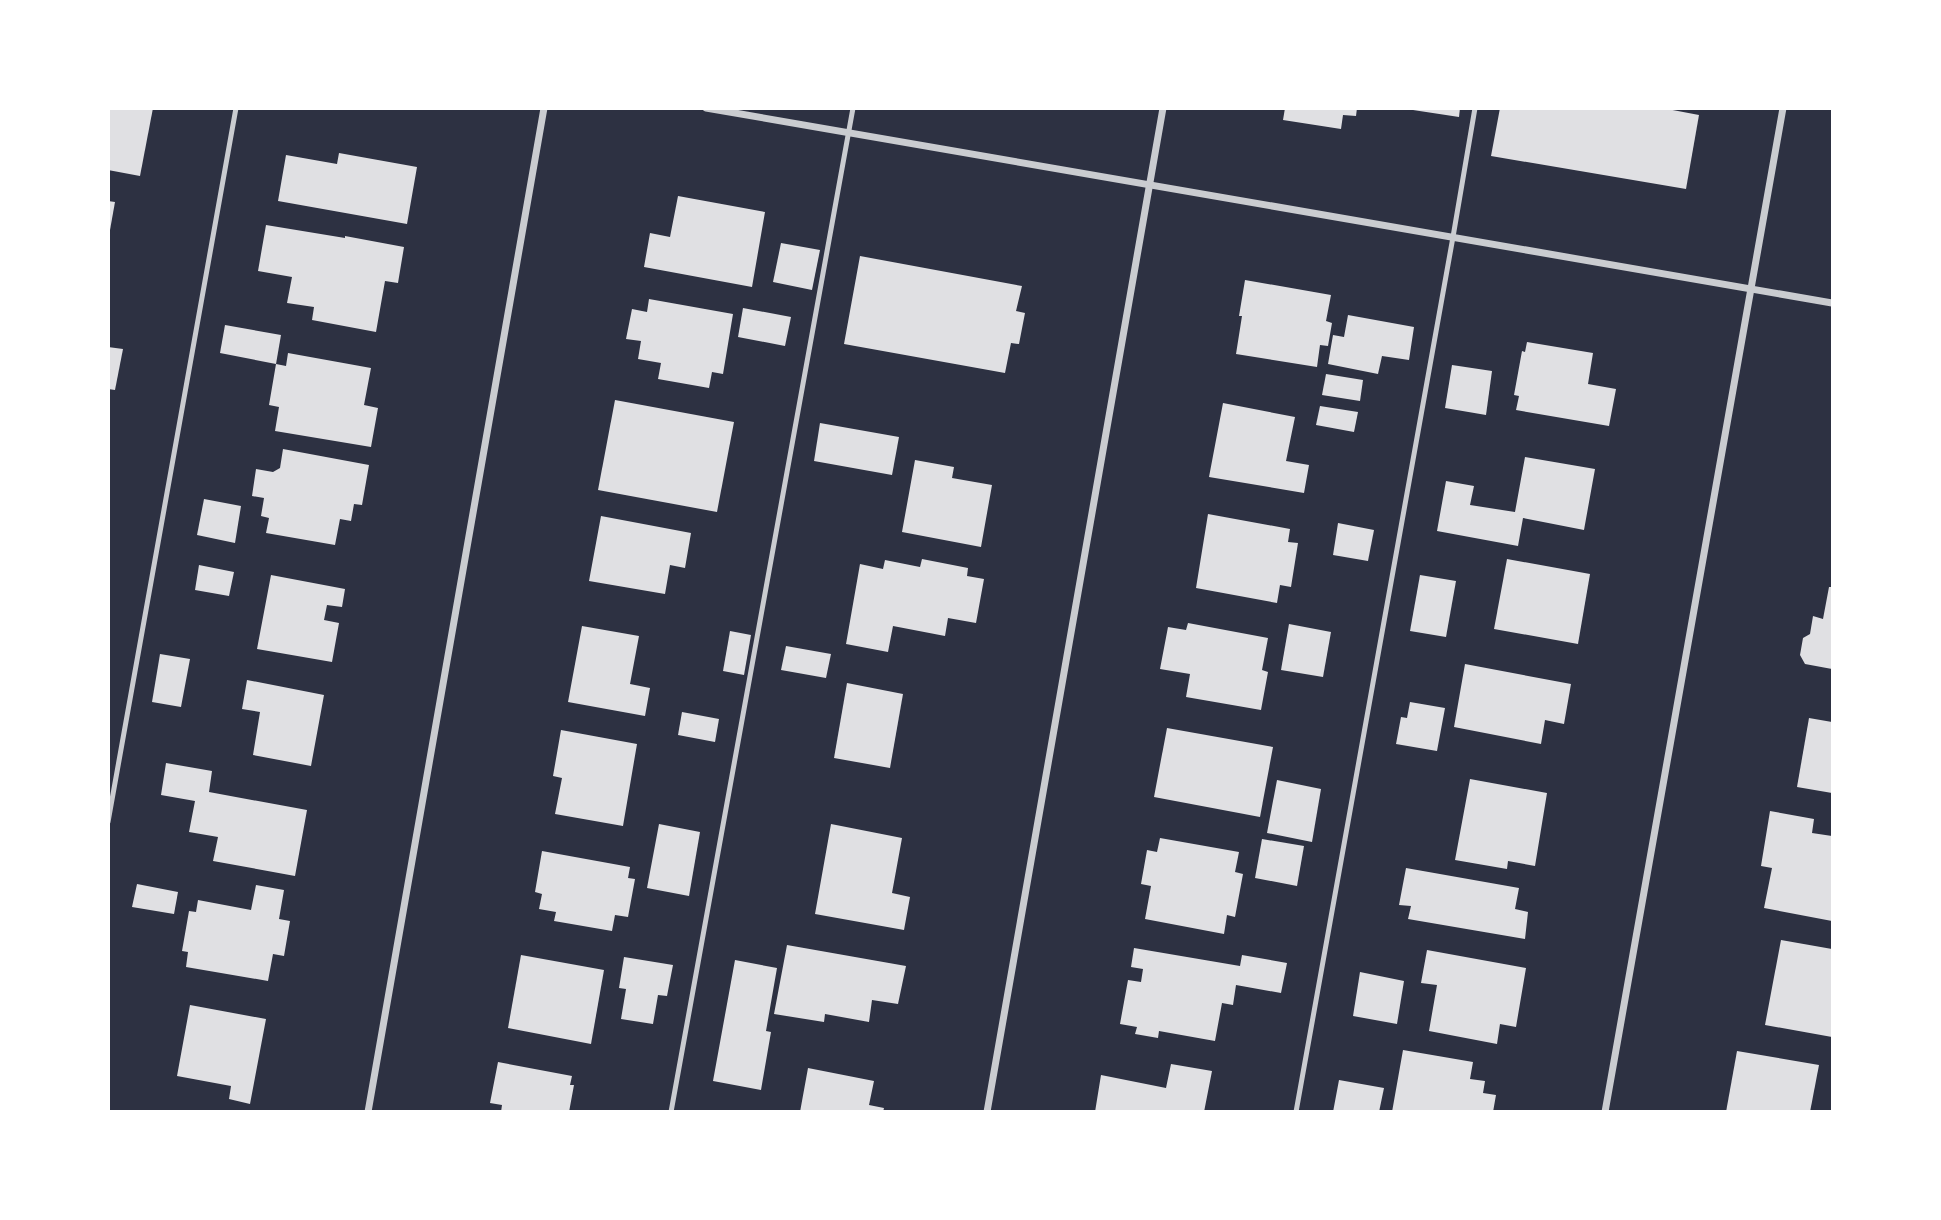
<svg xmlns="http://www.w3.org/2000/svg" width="1941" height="1220" viewBox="0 0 1941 1220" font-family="'Alegreya Sans',sans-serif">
<rect width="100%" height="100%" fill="#2d3142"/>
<!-- building -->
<g fill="#e0e0e3">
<path d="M108,108H153L140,176L108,170Z"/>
<path d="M1285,108H1357L1356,116L1343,115L1341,129L1283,120Z"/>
<path d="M1413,108H1460L1459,117L1413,110Z"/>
<path d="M1500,108H1662L1699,115L1686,189L1491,156Z"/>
<path d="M339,153L417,167L407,224L278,201L286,155L337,164Z"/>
<path d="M678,196L765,212L752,287L644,267L650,233L670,237Z"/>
<path d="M108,201L115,202L110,230H108Z"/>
<path d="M266,225L345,238V236L404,247L398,283L385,281L376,332L312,320L314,307L287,303L292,277L258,271Z"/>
<path d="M781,243L820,250L812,290L773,282Z"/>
<path d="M860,256L1022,286L1016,311L1025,313L1019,344L1011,343L1005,373L844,344Z"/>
<path d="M1245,280L1331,295L1326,321L1332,323L1328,346L1320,345L1317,367L1236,354L1242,316H1239Z"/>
<path d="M649,299L733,314L723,374L712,372L709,388L658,379L661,363L638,359L641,341L626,339L632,309L647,312Z"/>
<path d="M743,308L791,317L785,346L738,337Z"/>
<path d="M1348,315L1414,327L1409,360L1382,356L1378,374L1328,364L1333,335L1344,337Z"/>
<path d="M225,325L281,335L276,364L220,353Z"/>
<path d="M1527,342L1593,353L1588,384L1616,389L1609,426L1516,410L1519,396L1514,395L1522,351L1525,352Z"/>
<path d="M108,347L123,349L115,390L108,389Z"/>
<path d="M288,353L371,368L364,405L378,408L371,447L275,431L279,407L269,405L276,364L286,366Z"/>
<path d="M1452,365L1492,371L1486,415L1445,408Z"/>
<path d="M1326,374L1363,380L1360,401L1322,395Z"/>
<path d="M615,400L734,422L717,512L598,490Z"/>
<path d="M1223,403L1295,417L1286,461L1309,465L1304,493L1209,477Z"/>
<path d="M1320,406L1358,412L1354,432L1316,425Z"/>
<path d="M820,423L899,437L892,475L814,461Z"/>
<path d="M283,449L369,465L362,505L354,504L351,521L340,519L335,545L266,533L269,518L261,516L264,498L252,496L256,469L273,472L280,468Z"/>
<path d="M1525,457L1595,469L1584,530L1523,518L1518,546L1437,531L1446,481L1474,486L1470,505L1515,512Z"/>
<path d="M915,460L954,467L952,478L992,485L981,547L902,532Z"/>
<path d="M204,499L241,506L235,543L197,535Z"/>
<path d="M1208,514L1290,529L1288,542L1298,543L1291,587L1280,585L1277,603L1196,588Z"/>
<path d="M601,516L691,533L685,568L670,565L665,594L589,581Z"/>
<path d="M1338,523L1374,530L1368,561L1333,555Z"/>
<path d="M922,559L968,568L967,576L984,579L976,623L948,618L945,636L893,626L888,652L846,644L860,564L883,569L885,560L920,567Z"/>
<path d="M1507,559L1590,574L1578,644L1494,629Z"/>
<path d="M199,565L234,572L229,596L195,590Z"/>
<path d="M271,575L345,589L342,607L327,605L324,620L339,623L332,662L257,649Z"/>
<path d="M1420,575L1456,581L1446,637L1410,631Z"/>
<path d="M1829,587H1832V669L1805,664L1800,655L1803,638L1810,634L1813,616L1823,619Z"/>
<path d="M1188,623L1268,638L1262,670L1268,672L1261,710L1186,697L1190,674L1160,669L1168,627L1186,630Z"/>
<path d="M1289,624L1331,632L1323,677L1281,670Z"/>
<path d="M582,626L639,636L630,684L650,688L645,716L568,702Z"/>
<path d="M730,631L751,635L744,675L723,671Z"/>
<path d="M786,646L831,654L826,678L781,670Z"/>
<path d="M160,654L190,659L181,707L152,702Z"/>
<path d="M1465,664L1571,684L1564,724L1545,720L1541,744L1454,727Z"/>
<path d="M247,680L324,695L311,766L253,755L260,712L242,709Z"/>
<path d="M847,683L903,694L890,768L834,758Z"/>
<path d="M1410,702L1445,708L1437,751L1396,744L1401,717L1407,718Z"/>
<path d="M682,712L719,719L715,742L678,735Z"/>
<path d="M1809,718L1832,722V793L1797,787Z"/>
<path d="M1167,728L1273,747L1260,817L1154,797Z"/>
<path d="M561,730L637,744L623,826L555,814L562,778L553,776Z"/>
<path d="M166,763L212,771L209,792L307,810L295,876L213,861L218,837L189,832L195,801L161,795Z"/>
<path d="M1470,779L1547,793L1535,866L1508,861L1507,869L1455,860Z"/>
<path d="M1277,780L1321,789L1312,842L1267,833Z"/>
<path d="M1770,811L1814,819L1812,833L1832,836V921L1764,908L1772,868L1761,866Z"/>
<path d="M659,824L700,832L689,896L647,888Z"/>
<path d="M831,824L902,838L892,893L910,897L904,930L815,914Z"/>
<path d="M1160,838L1239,852L1235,872L1243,874L1235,917L1227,915L1224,934L1145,919L1151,886L1141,884L1147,850L1157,852Z"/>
<path d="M1262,839L1304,846L1297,886L1255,878Z"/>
<path d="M542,851L630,867L628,878L635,879L628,917L615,915L612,931L554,921L556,912L539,909L542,894L535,892Z"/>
<path d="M1406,868L1519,888L1515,909L1528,912L1525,939L1408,919L1411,906L1399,905Z"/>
<path d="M137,884L178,892L174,914L132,907Z"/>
<path d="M256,885L284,890L279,919L290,921L284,956L273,954L268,981L186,967L188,952L182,951L189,911L196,912L198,900L251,910Z"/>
<path d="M1781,940L1832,949V1037L1765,1025Z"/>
<path d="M787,945L906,966L898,1004L872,1000L869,1022L825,1014L824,1022L774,1014Z"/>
<path d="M1134,948L1240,966L1242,955L1287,963L1281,993L1236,985L1233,1005L1222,1003L1215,1041L1159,1031L1158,1038L1135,1034L1137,1027L1120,1024L1128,980L1141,982L1143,969L1131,967Z"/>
<path d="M1427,950L1526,968L1516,1027L1500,1024L1497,1044L1429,1031L1437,985L1421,983Z"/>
<path d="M521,955L604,970L591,1044L508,1028Z"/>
<path d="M624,957L673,965L667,996L658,995L653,1024L621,1019L626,989L619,988Z"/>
<path d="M735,960L777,968L766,1031L771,1032L761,1090L713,1081Z"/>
<path d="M1360,972L1404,981L1397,1024L1353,1016Z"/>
<path d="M190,1005L266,1019L250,1104L229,1099L231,1086L177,1076Z"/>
<path d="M1403,1050L1473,1062L1470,1079L1485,1081L1483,1093L1496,1095L1493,1112H1392Z"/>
<path d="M1737,1051L1819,1065L1810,1112H1726Z"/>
<path d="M498,1062L572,1076L570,1085H574L569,1112H501L502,1105L490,1103Z"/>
<path d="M1171,1064L1212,1071L1204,1112H1095L1101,1075L1166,1088Z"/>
<path d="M808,1068L874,1081L869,1105L884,1108L883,1112H800Z"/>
<path d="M1339,1080L1384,1088L1379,1112H1333Z"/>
</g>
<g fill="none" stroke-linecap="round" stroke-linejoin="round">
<!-- service -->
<g stroke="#caccd0" stroke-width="5">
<path d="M108,822L236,108"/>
<path d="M671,1112L853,108"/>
<path d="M1296,1112L1453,237L1475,108"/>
</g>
<!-- minor -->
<g stroke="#caccd0" stroke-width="7">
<path d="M706,108L1832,303"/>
<path d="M368,1112L544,108"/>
<path d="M987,1112L1163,108"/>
<path d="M1605,1112L1783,108"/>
</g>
</g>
<!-- border -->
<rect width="1941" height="1220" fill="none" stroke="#ffffff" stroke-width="220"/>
</svg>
